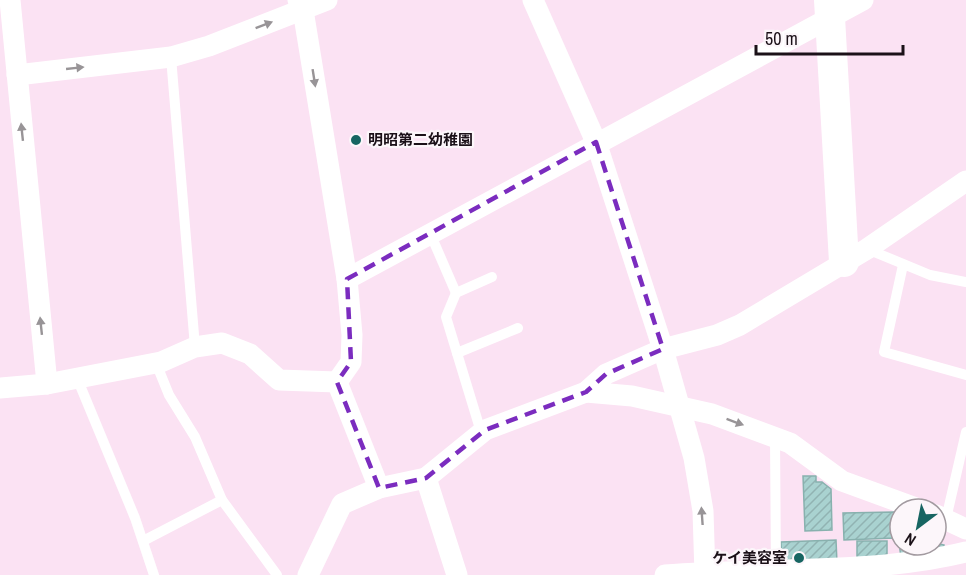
<svg xmlns="http://www.w3.org/2000/svg" width="966" height="575" viewBox="0 0 966 575" font-family="'Archivo Narrow','Noto Sans JP',sans-serif">
<defs>
<pattern id="building-hatch" width="6" height="6" patternUnits="userSpaceOnUse" patternTransform="scale(1.5)"><rect width="6" height="6" fill="#a9d2d0"/><path d="M-1 1l2-2M0 6l6-6M5 7l2-2" fill="none" stroke="#91b3b2"/></pattern>
</defs>
<rect width="100%" height="100%" fill="#fbe2f3"/>
<!-- building -->
<g fill="url(#building-hatch)" stroke="#88b1ae" stroke-width="1.5">
<path d="M803,476H816V482H822L831,489L832,530L805,531Z"/>
<path d="M894,512L895,538L844,540L843,513Z"/>
<path d="M900,517V545H911L912,557L901,558L896,518Z"/>
<path d="M836,540L837,563L782,565L781,542Z"/>
<path d="M857,541H887V560L857,561Z"/>
<path d="M936,543L944,545L942,552L914,557L913,545Z"/>
</g>
<g fill="none" stroke-linecap="round" stroke-linejoin="round">
<!-- lane -->
<g stroke="#fff" stroke-width="10">
<path d="M171,57L195,347"/>
<path d="M430,233L456,293"/>
<path d="M867,249L930,275L966,282"/>
<path d="M903,265L884,352L966,375"/>
<path d="M457,353L518,328"/>
<path d="M156,363L169,395L195,437L222,500L277,575"/>
<path d="M77,378L135,518L154,575"/>
<path d="M481,432L446,317L456,293L492,277"/>
<path d="M775,437L776,573"/>
<path d="M946,519L966,432"/>
<path d="M143,541L222,500"/>
</g>
<!-- street -->
<g stroke="#fff" stroke-width="21">
<path d="M10,0L47,384"/>
<path d="M298,0L303,10L347,279L352,335L351,362L337,382L379,488"/>
<path d="M533,0L596,142L663,349L694,458L703,511L705,575"/>
<path d="M17,75L171,57L209,46L327,0"/>
<path d="M347,279L863,0"/>
<path d="M0,388L47,384L161,362L195,347L222,343L250,354L279,380L337,382"/>
<path d="M586,392L632,396L712,414L790,443L842,481L919,509"/>
<path d="M936,515L966,529"/>
<path d="M308,575L342,504L379,488L426,478"/>
<path d="M457,575L426,478L485,430L586,392L606,374L663,349L717,335L740,325L867,249L966,181"/>
<path d="M665,575C763,567 873,575 966,552"/>
</g>
<!-- secondary -->
<path stroke="#fff" stroke-width="30" d="M829,0L844,262"/>
</g>
<!-- one-way arrows -->
<defs><path id="oneway-solid" d="M-6-.8H1V-3.2L6.5 0L1 3.2V.8H-6Z" transform="scale(1.5)"/></defs>
<g fill="#989497">
<use href="#oneway-solid" transform="translate(264 25) rotate(-21)"/>
<use href="#oneway-solid" transform="translate(75 68) rotate(-6)"/>
<use href="#oneway-solid" transform="translate(314 78) rotate(81)"/>
<use href="#oneway-solid" transform="translate(22 132) rotate(-96)"/>
<use href="#oneway-solid" transform="translate(41 326) rotate(-96)"/>
<use href="#oneway-solid" transform="translate(735 422) rotate(20)"/>
<use href="#oneway-solid" transform="translate(702 516) rotate(-94)"/>
</g>
<!-- marked area -->
<path fill="none" stroke="#7b2cbf" stroke-width="4.5" stroke-dasharray="12 8" stroke-linejoin="round" d="M596,142L663,349L606,374L586,392L485,430L426,478L379,488L337,382L351,362L347,279Z"/>
<!-- markers -->
<g fill="#176562" stroke="#fcf6fa" stroke-width="2">
<circle cx="356" cy="140" r="6"/>
<circle cx="799" cy="558" r="6"/>
</g>
<g text-anchor="middle" stroke-width="4.5" stroke-linejoin="round" paint-order="stroke">
<!-- poi labels -->
<g font-size="15" font-weight="bold" fill="#1b1118" stroke="#fcf6fa" text-anchor="start">
<text x="368" y="145">明昭第二幼稚園</text>
<text x="787" y="563" text-anchor="end">ケイ美容室</text>
</g>
</g>
<!-- north arrow -->
<g transform="translate(918 527) rotate(212)"><circle r="28" fill="#fcf6fa" stroke="#a29aa0" stroke-width="1.5"/>
<path d="M0-4.5L10 22L0 15L-10 22Z" fill="#176562"/>
<text y="-9" font-size="16" font-weight="bold" text-anchor="middle" fill="#1b1118">N</text>
</g>
<!-- scale -->
<path d="M756 45v9h147v-9" fill="none" stroke="#1b1118" stroke-width="3"/>
<text x="765" y="45" font-size="18" fill="#1b1118" stroke="#fcf6fa" stroke-width="4.5" paint-order="stroke">50 m</text>
</svg>
